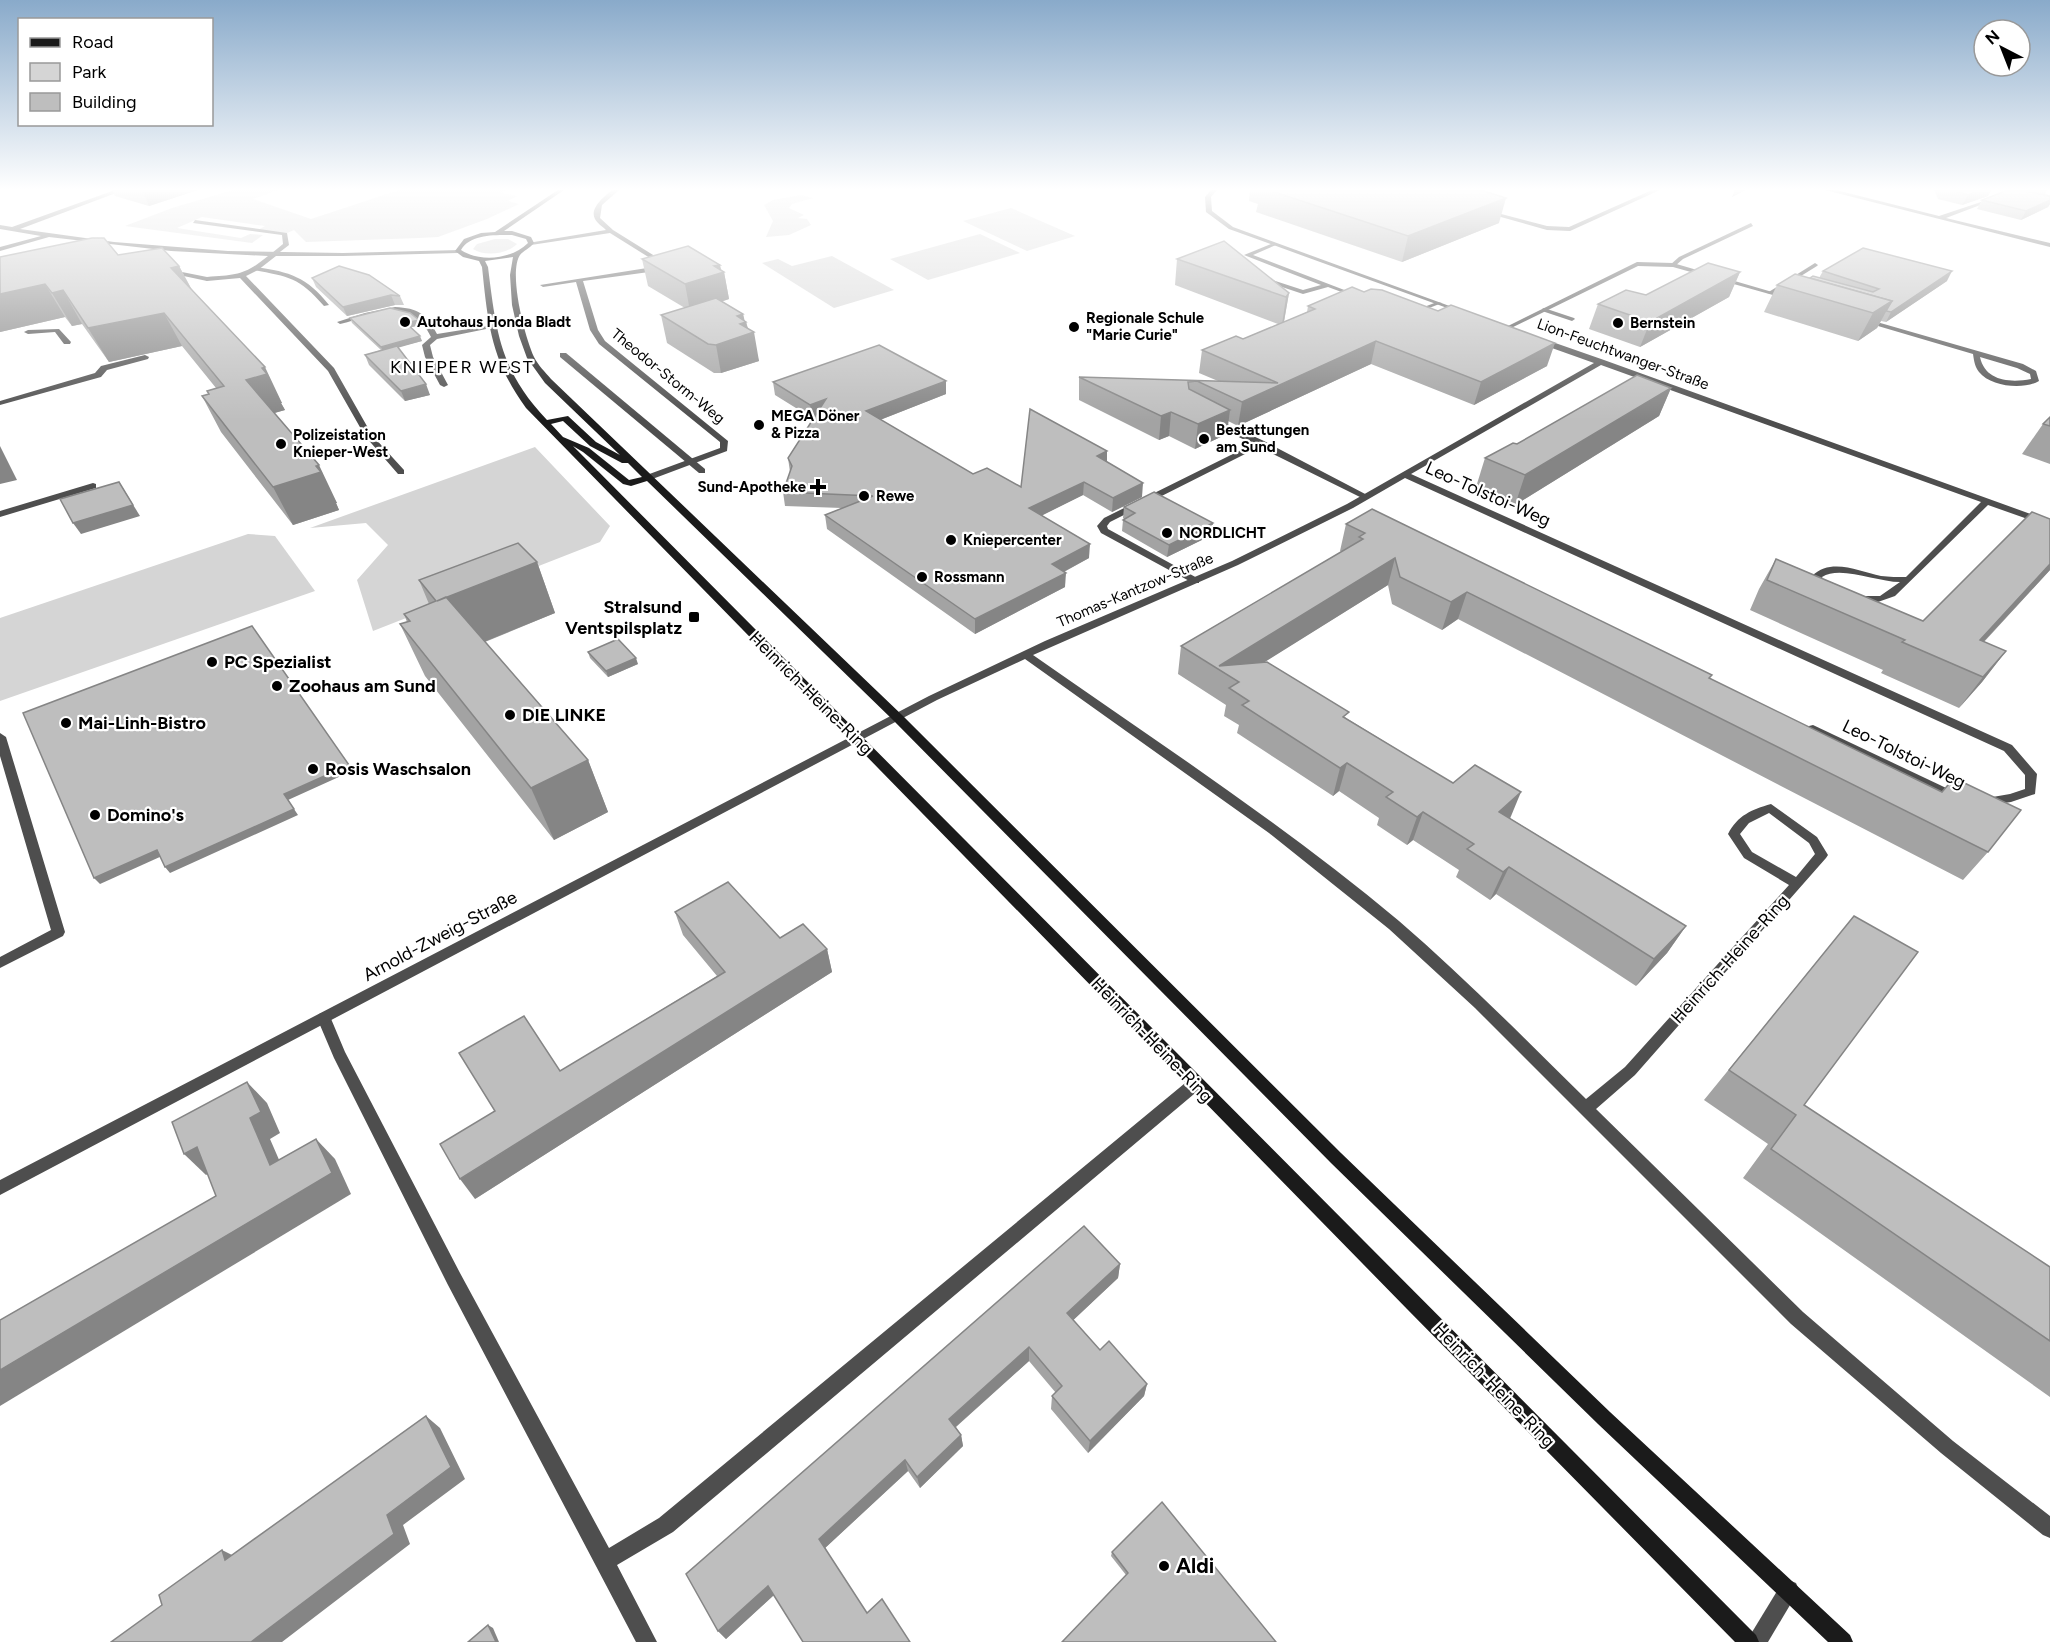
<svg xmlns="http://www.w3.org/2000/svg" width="2050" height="1642" viewBox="0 0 2050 1642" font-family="Figtree,sans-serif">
<rect width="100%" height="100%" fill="#fff"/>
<!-- green -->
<g fill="#d5d5d5">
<path d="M233,190H278L253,199L311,219L399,190H506L501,193L517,196L508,201L519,204L487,219L438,237L419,238L306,242L294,230L285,234L256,231L265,226L202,217L177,228L241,238L250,234L263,235L252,243L125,226L172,208Z"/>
<path d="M801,195L813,198L792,204L789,208L804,215L798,218L807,219L811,225L789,235L766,237L773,221L764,205L773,200Z"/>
<path d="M1011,208L1075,236L1027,251L963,221Z"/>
<path d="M980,234L1020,253L928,280L890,259Z"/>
<path d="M495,239H508L517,244C507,254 485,257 473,249L477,244Z"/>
<path d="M832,256L894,290L834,308L762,263L778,259L792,266Z"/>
<path d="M535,447L610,526L600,542L373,631L357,580L388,545L366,523L310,528Z"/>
<path d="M248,534L275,536L315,591L0,701V618Z"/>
</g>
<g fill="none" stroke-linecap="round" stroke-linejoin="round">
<!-- service -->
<g fill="#4e4e4e" fill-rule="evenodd">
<path d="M195,220L287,233L289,245L276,255H272V253L283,244L282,235L193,223Z"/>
<path d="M1751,223L1753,226L1683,259L1675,266L1670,265L1679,257Z"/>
<path d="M1271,244L1276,245L1253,255L1360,296L1355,297L1328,287L1303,294L1261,280V278L1263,277L1303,290L1321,285L1244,255Z"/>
<path d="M1815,263L1818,265L1817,266L1772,294L1767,293Z"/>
<path d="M256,267C290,272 307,277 329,305L324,306C299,277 289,277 254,270V268Z"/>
<path d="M167,269L207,277L210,279L207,281L165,272L164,271Z"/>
<path d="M1437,302L1442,303L1416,313L1411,312Z"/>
<path d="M395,307C418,308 427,314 437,334L493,325L496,327L437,339L430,345L433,357L448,385L444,387L440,385L425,357L422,345L431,337C411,294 376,315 340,324L337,322L365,313Z"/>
<path d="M1544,308L1574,318L1575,319L1572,321L1542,311V309Z"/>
<path d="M59,329L71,342L70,344H64L55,332L28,334L24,332L28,330Z"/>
<path d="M560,353H566L705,469V473H699L560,357Z"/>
<path d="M145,355L149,357L148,359L107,370L101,377L0,405V401L95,373L101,366Z"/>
<path d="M1212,420H1218L1264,441L1369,496L1362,498L1259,447L1110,522L1107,526L1108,529L1199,579V583H1193L1101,533L1097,526L1104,518L1253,444L1212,424Z"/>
<path d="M93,483L96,484V488L0,517V511Z"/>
<path d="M0,733L6,737L65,932L63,936L0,968V957L51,930L0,756Z"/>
<path d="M324,1012L329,1014L345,1052L460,1273L609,1548L659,1518L1190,1079L1195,1078L1200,1079L1202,1084L1200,1089L673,1532L617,1565L657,1642H636L448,1285L334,1058L317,1018L319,1014Z"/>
</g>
<!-- minor -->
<g fill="#4e4e4e" fill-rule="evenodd">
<path d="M115,190H124L20,229L114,242L228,251L343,253L460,250L458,253L343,256H276L258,270L246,276L334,368L372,435L404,470V474H398L365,436L328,371L240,278L207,281L204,279L207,277C237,275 245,275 268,256L171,251L49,237L0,251V247L41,236L0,229V225L12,227Z"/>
<path d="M612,190H619L602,205L600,218L613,230L666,263L649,272L583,281L598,330L605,341L728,441L727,451L647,481L644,480V476L720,448V442L599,344L590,330L576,282L543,287L540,285L647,268L658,263L610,233L531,245L528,243L606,230C603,227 597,223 595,219C589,208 605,196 612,190Z"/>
<path d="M1211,190H1217L1211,197L1212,211L1233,227L1466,312L1461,313L1229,229L1206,212L1205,197Z"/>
<path d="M1652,190H1660L1570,231L1547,230L1483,212L1486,210L1547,226L1569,227Z"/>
<path d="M1825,190H1836L1939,216L1996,197V199L1946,218L2050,243V247Z"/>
<path d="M1637,262L1673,263L1789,297L1784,298L1673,267L1638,266L1509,329L1504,328Z"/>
<path d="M1863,318L2023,364L2036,371L2039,381C2024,390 1991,387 1979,372C1975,367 1974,361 1973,354L1861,321L1860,320ZM1980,357L2017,368L2030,374L2031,379C2010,383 1985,381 1980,357Z"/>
<path d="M1535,338H1541L1604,360L2050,521V527L1988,505L1895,596L1875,603L1856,601V597L1859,596H1880L1900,582C1877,582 1840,565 1822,577L1825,584L1831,588L1829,590L1818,588L1812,576C1832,557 1859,572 1881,576C1889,577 1898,577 1906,577L1981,502L1601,365L1411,474L2012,745L2037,774L2035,794L2011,802L1985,806L1981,805L1979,802L1981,799L2010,794L2025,789V775L2004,751L1405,478L1353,508L1238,565L1033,655C1156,741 1283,824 1399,921C1464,977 1525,1039 1586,1099L1625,1067L1789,885L1744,858L1728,834C1738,815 1751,810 1771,804L1817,837L1828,855L1826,858L1635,1075L1596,1109L1803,1312L1953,1441L2050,1516V1538L2043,1535L1941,1453L1791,1324L1475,1008L1389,929L1269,833L1025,659L937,700L0,1195V1180L929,696L1045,641L1232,561L1347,504L1594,363L1535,342ZM1769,813L1809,843L1815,854L1796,877L1752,852L1740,834L1749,823Z"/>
<path d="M1813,725L1961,795L1963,798L1961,801H1953L1809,732L1807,729L1809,726Z"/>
<path d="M1789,1580L1796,1583L1799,1590L1768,1642H1746L1782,1583Z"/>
</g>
<!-- secondary -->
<path fill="#1b1b1b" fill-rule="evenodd" d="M558,190H564L504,231H512L531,237L534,243C530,248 523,251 520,255C508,273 525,338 534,357C538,365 545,372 551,379L902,715L1341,1153L1610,1412L1850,1635L1853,1642H1828L1598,1424L1331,1163L894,721L647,481L631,486L623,484L583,452L573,446L1756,1635L1759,1642H1735L1407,1309L526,408C491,360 488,324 482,267L479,261L463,257L455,251L464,239L481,233L495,232ZM512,235L526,239L528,243C512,259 481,263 461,250C470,234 495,235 512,235ZM513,257L510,275L512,305L519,336L527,358L545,383L620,455L596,442L568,416L547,420C500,371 496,331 488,267L485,261ZM563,421L590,446L622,463H628L642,477L629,480L589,448L563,437L551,424Z"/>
</g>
<!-- wall -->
<g fill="#a3a3a3">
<path d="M112,190H198L149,206L115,196Z"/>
<path d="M1250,190H1481L1499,223L1402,262L1256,212L1258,204L1249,201Z"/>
<path d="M1934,190H1991L1988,196L1962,205L1938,199Z"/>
<path d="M1998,190H2047L2045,195L2050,196V204L2048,207L2021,220L1977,209L1982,200L2006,191Z"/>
<path d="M118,255L179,266L191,288L282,403H281L285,410L274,413L337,503H336L339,510L293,525L221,432L202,396L209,394L207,391L216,388L182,346L109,362L82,324L72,326L65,317L0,332V257Z"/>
<path d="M642,259L721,270L724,272L729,299L721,302L743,314L744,321L746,322L759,361L721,373H714L667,343L661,315L685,308L648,286Z"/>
<path d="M1177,259L1289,293L1284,322L1307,312L1308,306L1547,366L1474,405L1371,364L1238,426L1228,421L1227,434L1195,449L1169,436L1159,440L1079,400V377L1218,381L1199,373L1202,350L1243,339L1278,324L1175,285Z"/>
<path d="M1823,271L1947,281L1886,322L1881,321L1877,328L1858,341L1764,312L1777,285L1810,278H1819Z"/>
<path d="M1740,272L1729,297L1640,347L1589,329L1598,304L1646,295Z"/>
<path d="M312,278L400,296L404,305H395L347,316L316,287Z"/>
<path d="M350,318L419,320L421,325L411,327L422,341L398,347L430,395L405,401L369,365L365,355L381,350L352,323Z"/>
<path d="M946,381V394L880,420L973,474L1021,487L1107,451V462L1142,497L1112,512L1083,495L1042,515L1089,558L1064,572L1065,587L975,634L827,529L825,515L842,508L785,506L783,492L790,472L788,458L815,417L812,418L775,395L773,382Z"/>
<path d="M1671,388L1659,416L1515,505L1476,487L1485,458L1517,444Z"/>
<path d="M2050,417V464L2022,454L2043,424Z"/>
<path d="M1124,507L1213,523L1212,535L1167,557L1122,531L1123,520L1124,519L1123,518Z"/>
<path d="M2050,519V570L1984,642L2006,651L1982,682L1959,708L1881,673L1883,670L1750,610L1759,589L1776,559L1923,621Z"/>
<path d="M1346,524L1710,678L1988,852L1963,880L1458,619L1442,630L1392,604L1388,585L1264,662L1348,719L1686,926L1667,953L1636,986L1496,894L1490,900L1456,877L1459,870L1413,840L1407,845L1377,825L1379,818L1339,791L1333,796L1237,733L1239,725L1224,716L1226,705L1178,674L1181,646L1342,552L1340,551Z"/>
<path d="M537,562L555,613L485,642L588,760L608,812L554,840L425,676L400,624L407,622L404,614L429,604L419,580Z"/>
<path d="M588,652L638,664L608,677L590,658Z"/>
<path d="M675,912L827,949L832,972L475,1199L560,1071L717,976L683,935Z"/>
<path d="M1854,916L1804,1105L2050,1267V1397L1743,1178L1768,1144L1704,1100Z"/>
<path d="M1120,1264L1118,1278L1073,1320L1100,1350L1147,1384L1144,1396L1088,1453L1051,1409L1052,1396L1056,1393L1029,1361L956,1427L961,1435L963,1446L920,1488L908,1471L825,1548L867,1613L910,1642L774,1595L726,1639L718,1631Z"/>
<path d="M1112,1552L1276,1642L1126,1575L1111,1556Z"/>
</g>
<!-- shaded-wall -->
<g fill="#858585">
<path d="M142,190H198L149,206Z"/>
<path d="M1735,190H1746L1732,197Z"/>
<path d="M1980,190H1991L1988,196L1962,205L1968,195Z"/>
<path d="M1506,198L1499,223L1402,262L1408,236Z"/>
<path d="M2050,200V204L2048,207L2021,220L2026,211Z"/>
<path d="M720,265L722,273L724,272L729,299L690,311L685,284L714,266Z"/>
<path d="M179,266L196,298L171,268Z"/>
<path d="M1952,271L1947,281L1886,322L1891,312Z"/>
<path d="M1740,272L1729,297L1640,347L1650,322Z"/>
<path d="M45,284L65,317L0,332V294Z"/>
<path d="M63,290L82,324L72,326L52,293Z"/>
<path d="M1289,293L1284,321L1282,325L1286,297Z"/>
<path d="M391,295L395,305L347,316L343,307Z"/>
<path d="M1892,301L1877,328L1858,341L1873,313Z"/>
<path d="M164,313L182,346L109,362L88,328Z"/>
<path d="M743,314L745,322H746L749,334L754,332L759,361L721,373L716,345L737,316Z"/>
<path d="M419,320L421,325L408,328L406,323Z"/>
<path d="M420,336L422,341L383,352L381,347Z"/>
<path d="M1376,341L1371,364L1238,426L1242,402Z"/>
<path d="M1555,343L1547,366L1474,405L1481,382Z"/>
<path d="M265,367L282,403H281L285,410L264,416L246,380L262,368Z"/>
<path d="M946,381V394L867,425L866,411Z"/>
<path d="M426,384L430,395L405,401L401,391Z"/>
<path d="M1671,388L1659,416L1515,505L1525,475Z"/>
<path d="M826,399L828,412L812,418L810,405Z"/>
<path d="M1230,410L1227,434L1195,449L1198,424Z"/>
<path d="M1171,412L1169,436L1159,440L1161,416Z"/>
<path d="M0,446L17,480L0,484Z"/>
<path d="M1107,451V464L1097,456Z"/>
<path d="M319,465L337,503H336L339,510L293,525L273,487Z"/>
<path d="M119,482L140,516L81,534L73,523Z"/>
<path d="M1084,482L1083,495L1029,522V508Z"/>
<path d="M1143,483L1142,497L1112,512L1113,498Z"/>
<path d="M1213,523L1212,535L1167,557L1169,545Z"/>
<path d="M1090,544L1089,558L1052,578V564Z"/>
<path d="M1395,558L1388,585L1236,680L1219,666Z"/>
<path d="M537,562L555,613L459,652L437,601Z"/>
<path d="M2050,564V570L1960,667L1980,640Z"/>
<path d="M1066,573L1065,587L975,634V619Z"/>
<path d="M1467,592L1458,619L1442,630L1451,602Z"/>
<path d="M2006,651L1982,682L1959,708L1983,677Z"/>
<path d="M636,658L638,664L608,677L606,671Z"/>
<path d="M588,760L608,812L554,840L531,788Z"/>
<path d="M1347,763L1339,791L1333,796L1340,768Z"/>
<path d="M349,765L352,771L288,800L298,815L170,873L165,867L284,794Z"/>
<path d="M1521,792L1509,821L1499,812Z"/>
<path d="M1423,812L1413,840L1407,845L1417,817Z"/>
<path d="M157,850L162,856L100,884L94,878Z"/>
<path d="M1509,867L1496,894L1490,900L1503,872Z"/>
<path d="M1686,926L1667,953L1636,986L1654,959Z"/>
<path d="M827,949L832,972L475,1199L460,1179Z"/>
<path d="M247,1082L267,1103L280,1133L270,1139L290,1185L270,1165L250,1118Z"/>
<path d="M316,1139L335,1159L351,1194L0,1406V1370Z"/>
<path d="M197,1147L219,1168L206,1175L184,1154Z"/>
<path d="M1120,1264L1118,1278L1066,1327L1067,1313Z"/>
<path d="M1029,1347V1361L951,1431L949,1419Z"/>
<path d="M1147,1384L1144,1396L1088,1453L1090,1441Z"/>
<path d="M426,1416L440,1428L465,1479L403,1525L410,1544L282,1642H251L387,1515Z"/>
<path d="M961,1435L963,1446L920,1488L917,1477Z"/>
<path d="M905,1460L908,1471L824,1549L819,1539Z"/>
<path d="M222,1550L242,1560H225Z"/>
<path d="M768,1586L775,1594L726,1639L718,1631Z"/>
<path d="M488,1625L493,1628L499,1642H496Z"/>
</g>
<!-- building -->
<g fill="#bebebe" stroke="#858585" stroke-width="1.5">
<path d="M1268,190H1481L1506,198L1408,236Z"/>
<path d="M1951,190H1980L1968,195Z"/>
<path d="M2008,190H2020L2050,196V200L2026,211L1982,200Z"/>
<path d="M92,238H104L118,255L162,248L179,266L171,268L265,367L262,368L267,374L246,380L319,465L316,466L321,472L273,487L202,396L209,394L207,391L224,386L164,313L88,328L63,290L52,293L45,284L0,294V257Z"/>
<path d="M1224,241L1289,293L1286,297L1177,259Z"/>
<path d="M688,246L720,265L714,266L724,272L685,284L642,259Z"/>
<path d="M1863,248L1952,271L1891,312L1886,311L1892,301L1810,278L1813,276L1873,292L1879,289L1823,271Z"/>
<path d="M1708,263L1740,272L1650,322L1598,304L1626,290L1646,295Z"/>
<path d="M339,266L369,275L400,296L391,295L343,307L312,278Z"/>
<path d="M1795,274L1892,301L1873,313L1777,285Z"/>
<path d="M1352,287L1364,292L1371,289L1382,290L1438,311L1451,305L1555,343L1481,382L1376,341L1242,402L1197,381L1188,382L1189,389L1230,410L1198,424L1171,412L1161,416L1079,377L1278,383L1202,350L1236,336L1243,339L1315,309L1308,306Z"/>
<path d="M716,298L743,314L737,316L746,322L740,324L754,332L716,345L708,344L661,315Z"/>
<path d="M390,308L410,313L419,320L406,323L420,336L381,347L350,318Z"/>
<path d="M879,345L946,381L866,411L973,474L987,468L1021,487L1030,409L1107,451L1097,456L1143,483L1113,498L1084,482L1029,508L1090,544L1052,564L1066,573L975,619L825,515L873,496L783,492L792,466L788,458L826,399L810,405L773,382Z"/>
<path d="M397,346L426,384L401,391L365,355Z"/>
<path d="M1637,375L1671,388L1525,475L1485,458L1513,443L1517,444Z"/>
<path d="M2050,417V426L2043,424Z"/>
<path d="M119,482L133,505L73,523L60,499Z"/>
<path d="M1154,492L1213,523L1169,545L1123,520L1135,513L1124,507Z"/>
<path d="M1372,509L1712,675L1709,678L1942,792L1954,778L2021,810L1988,852L1467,592L1451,602L1400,577L1395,558L1219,666L1267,662L1349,712L1343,717L1453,783L1475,765L1521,792L1499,812L1686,926L1654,959L1509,867L1503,872L1467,849L1474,844L1423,812L1417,817L1386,797L1393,792L1347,763L1340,768L1242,705L1249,701L1229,688L1239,682L1181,646L1363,539L1359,537L1365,533L1346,524Z"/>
<path d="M2032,512L2050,519V564L1980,640L2006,651L1983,677L1902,642L1905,640L1767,580L1776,559L1923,621Z"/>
<path d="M518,543L537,562L437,601L446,597L588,760L531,788L400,624L410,621L404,614L436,601L419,580Z"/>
<path d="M252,626L349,765L284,794L294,809L165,867L157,850L94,878L23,713Z"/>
<path d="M618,639L636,658L606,671L588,652Z"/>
<path d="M728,882L780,938L803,924L827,949L460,1179L440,1144L495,1111L459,1053L524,1016L560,1071L725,972L675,912Z"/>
<path d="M1854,916L1918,952L1804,1105L2050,1267V1341L1771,1149L1796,1115L1729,1070Z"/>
<path d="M247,1082L261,1112L250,1118L270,1165L316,1139L332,1173L0,1370V1320L216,1196L197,1147L184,1154L172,1122Z"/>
<path d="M1084,1226L1120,1264L1067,1313L1100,1350L1109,1341L1147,1384L1090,1441L1052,1396L1062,1386L1029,1347L949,1419L961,1435L917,1477L905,1460L819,1539L867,1613L882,1599L910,1642H803L768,1586L718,1631L686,1574Z"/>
<path d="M426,1416L451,1467L387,1515L394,1534L251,1642H111L162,1605L159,1595L222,1550L225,1560Z"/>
<path d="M1162,1502L1276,1642H1062L1128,1573L1112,1552Z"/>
<path d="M488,1625L496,1642H468Z"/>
</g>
<!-- sky -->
<linearGradient id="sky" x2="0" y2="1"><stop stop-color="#89aaca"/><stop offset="0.45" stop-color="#fff"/><stop offset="1" stop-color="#fff" stop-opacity="0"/></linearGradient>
<rect width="2050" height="420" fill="url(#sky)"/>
<!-- markers -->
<g fill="#000" stroke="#fff" stroke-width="2">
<circle cx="405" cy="322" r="6"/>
<circle cx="1618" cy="323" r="6"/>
<circle cx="1074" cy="327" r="6"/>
<circle cx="759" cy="425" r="6"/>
<circle cx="1204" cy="439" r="6"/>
<circle cx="281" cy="444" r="6"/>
<path d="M815 478h6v6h6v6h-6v6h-6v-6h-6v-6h6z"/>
<circle cx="864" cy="496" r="6"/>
<circle cx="1167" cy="533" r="6"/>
<circle cx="951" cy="540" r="6"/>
<circle cx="922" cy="577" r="6"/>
<rect x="688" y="611" width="12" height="12" rx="3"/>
<circle cx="212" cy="662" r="6"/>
<circle cx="277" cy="686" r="6"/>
<circle cx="510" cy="715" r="6"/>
<circle cx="66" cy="723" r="6"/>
<circle cx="313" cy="769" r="6"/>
<circle cx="95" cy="815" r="6"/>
<circle cx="1164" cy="1566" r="6"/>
</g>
<g text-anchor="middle" stroke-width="4.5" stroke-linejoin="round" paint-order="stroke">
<!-- far-poi labels -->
<g font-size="15" font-weight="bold" fill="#000" stroke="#fff" text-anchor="start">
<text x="1086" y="323">Regionale Schule<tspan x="1086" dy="17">"Marie Curie"</tspan></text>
<text x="417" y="327">Autohaus Honda Bladt</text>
<text x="1630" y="328">Bernstein</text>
<text x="771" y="421">MEGA Döner<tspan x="771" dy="17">&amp; Pizza</tspan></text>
<text x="1216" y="435">Bestattungen<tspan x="1216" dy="17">am Sund</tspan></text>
<text x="293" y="440">Polizeistation<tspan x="293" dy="17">Knieper-West</tspan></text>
<text x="806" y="492" text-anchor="end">Sund-Apotheke</text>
<text x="876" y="501">Rewe</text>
<text x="1179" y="538">NORDLICHT</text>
<text x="963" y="545">Kniepercenter</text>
<text x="934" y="582">Rossmann</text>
</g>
<!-- far-street labels -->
<g font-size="15" fill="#000" stroke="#fff">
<text transform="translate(1623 354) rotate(20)" y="5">Lion-Feuchtwanger-Straße</text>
<text transform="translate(668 376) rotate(39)" y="5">Theodor-Storm-Weg</text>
<text transform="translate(1135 590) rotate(-23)" y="5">Thomas-Kantzow-Straße</text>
</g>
<!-- far-quarter labels -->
<g font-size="18" letter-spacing="1.5" fill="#000" stroke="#fff">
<text x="462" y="373">KNIEPER WEST</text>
</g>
<!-- street labels -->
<g font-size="18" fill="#000" stroke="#fff">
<text transform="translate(1488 494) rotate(24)" y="6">Leo-Tolstoi-Weg</text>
<text transform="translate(811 693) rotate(45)" y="6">Heinrich-Heine-Ring</text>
<text transform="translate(1904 754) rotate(26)" y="6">Leo-Tolstoi-Weg</text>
<text transform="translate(440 936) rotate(-28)" y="6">Arnold-Zweig-Straße</text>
<text transform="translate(1730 959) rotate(-48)" y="6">Heinrich-Heine-Ring</text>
<text transform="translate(1152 1040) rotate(46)" y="6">Heinrich-Heine-Ring</text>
<text transform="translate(1494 1385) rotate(46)" y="6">Heinrich-Heine-Ring</text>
</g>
<!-- poi labels -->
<g font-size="18" font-weight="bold" fill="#000" stroke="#fff" text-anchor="start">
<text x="682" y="613" text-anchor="end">Stralsund<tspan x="682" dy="21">Ventspilsplatz</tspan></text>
<text x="224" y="668">PC Spezialist</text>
<text x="289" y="692">Zoohaus am Sund</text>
<text x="522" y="721">DIE LINKE</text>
<text x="78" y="729">Mai-Linh-Bistro</text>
<text x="325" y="775">Rosis Waschsalon</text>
<text x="107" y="821">Domino's</text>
</g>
<!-- near-poi labels -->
<g font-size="21" font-weight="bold" fill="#000" stroke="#fff" text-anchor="start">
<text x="1176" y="1573">Aldi</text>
</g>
</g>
<!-- legend -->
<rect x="18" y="18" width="195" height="108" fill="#ffffff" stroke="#999999" stroke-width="1.5"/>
<rect x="30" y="38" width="30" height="9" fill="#1b1b1b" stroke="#999999" stroke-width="1.5"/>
<text x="72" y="48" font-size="18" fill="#000000">Road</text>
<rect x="30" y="63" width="30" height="18" fill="#d5d5d5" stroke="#999999" stroke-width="1.5"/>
<text x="72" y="78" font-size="18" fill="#000000">Park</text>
<rect x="30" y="93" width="30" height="18" fill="#bebebe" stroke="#999999" stroke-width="1.5"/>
<text x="72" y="108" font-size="18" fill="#000000">Building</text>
<!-- north arrow -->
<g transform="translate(2002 48) rotate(318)"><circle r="28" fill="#ffffff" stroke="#999999" stroke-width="1.5"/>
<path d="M0-4.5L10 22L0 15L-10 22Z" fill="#000000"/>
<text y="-9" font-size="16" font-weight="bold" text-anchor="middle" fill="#000000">N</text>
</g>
</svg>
